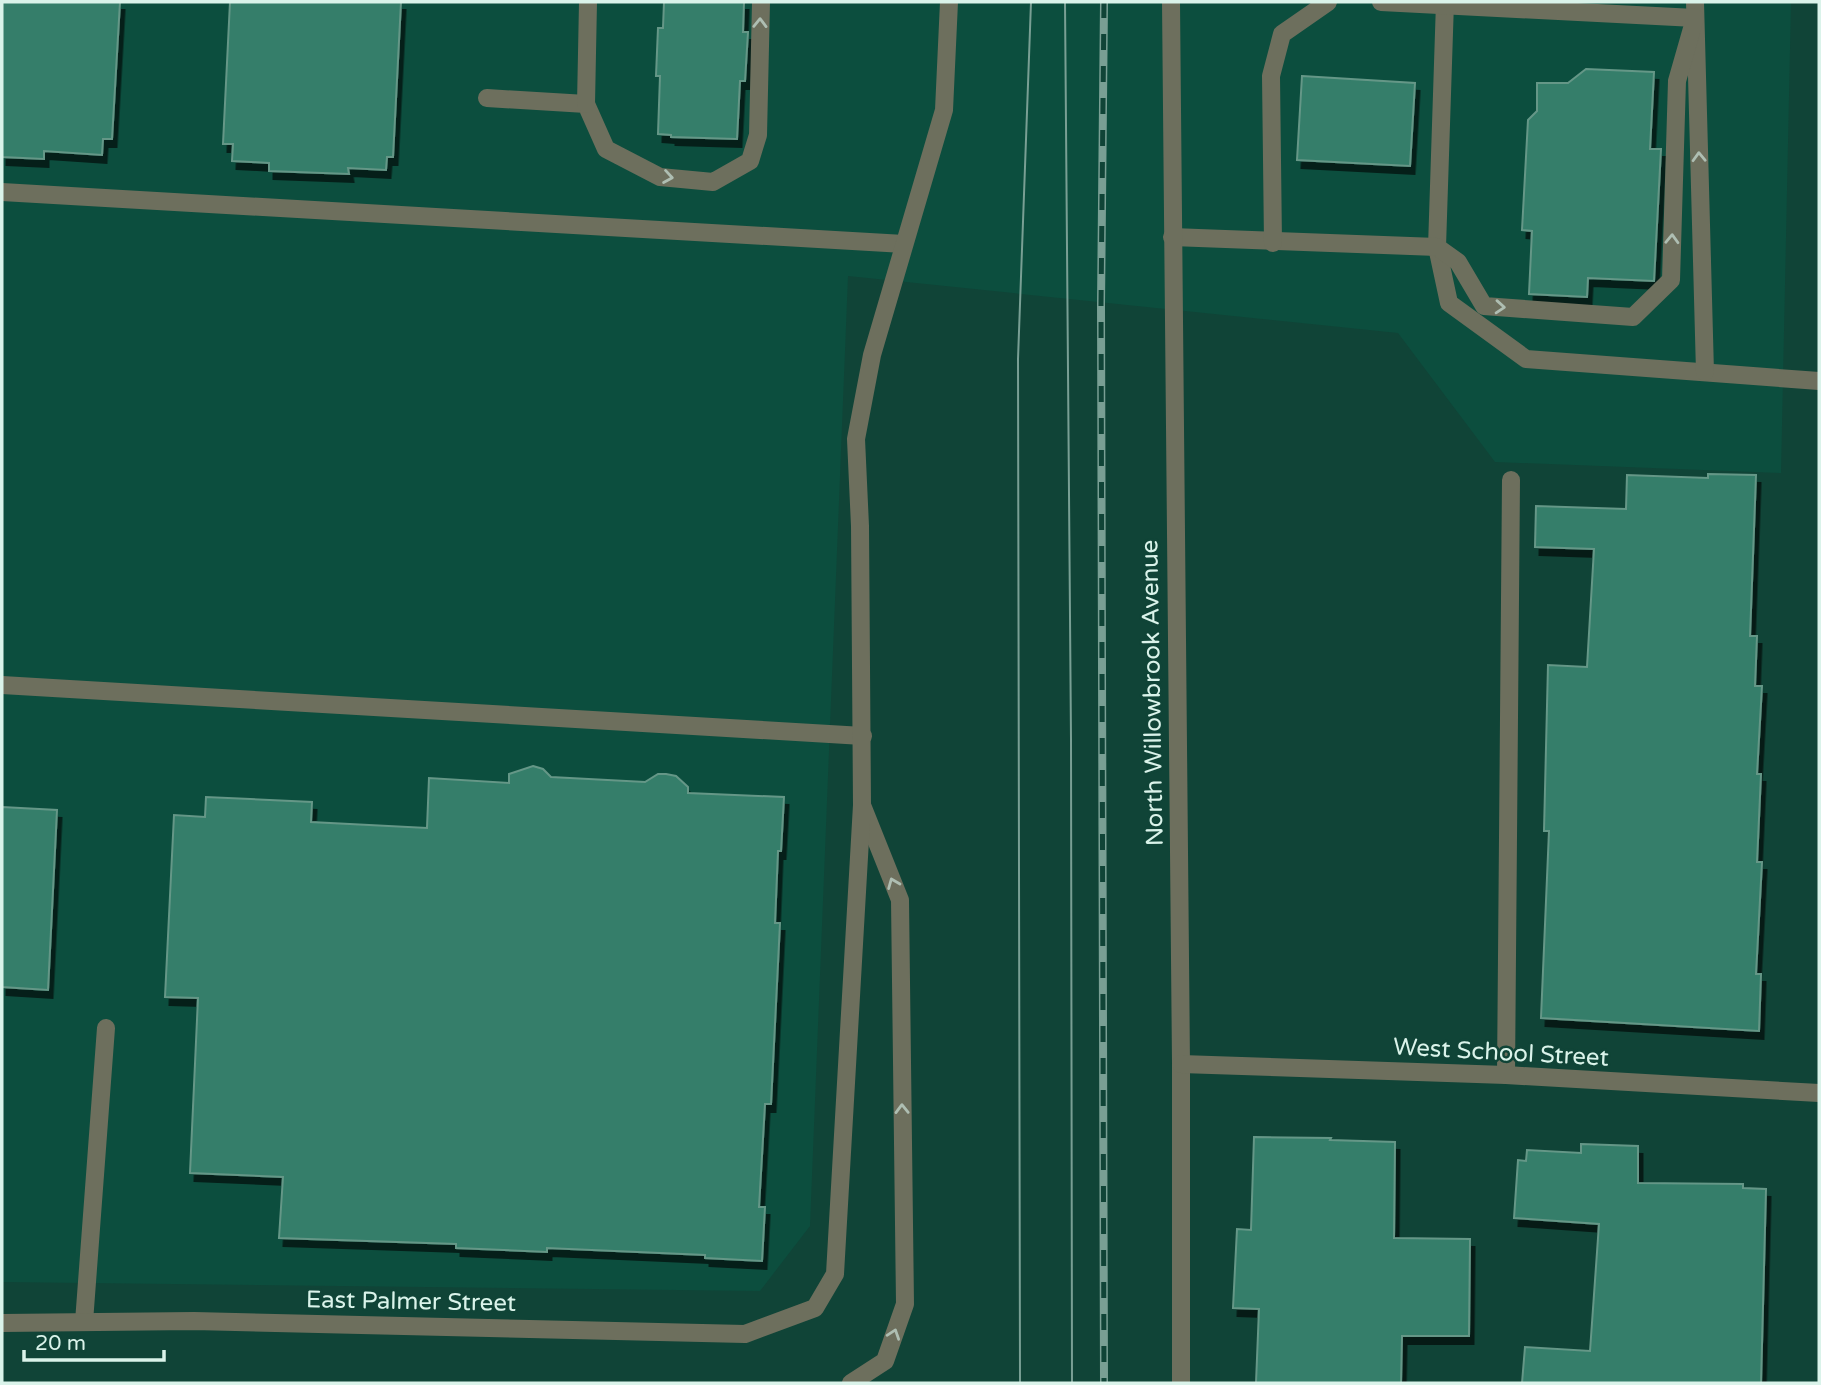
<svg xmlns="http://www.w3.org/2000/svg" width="1821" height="1385" viewBox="0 0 1821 1385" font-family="'Varela Round',sans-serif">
<defs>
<filter id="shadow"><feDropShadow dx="4.5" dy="8" stdDeviation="0" flood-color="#0009"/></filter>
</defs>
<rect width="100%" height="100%" fill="#104437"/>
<!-- built -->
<path fill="#0c4e3e" d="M2,2H1791L1781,473L1495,462L1398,333L848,276L810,1226L760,1291L2,1282Z"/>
<!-- building -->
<g fill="#347e6a" stroke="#659787" stroke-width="2" filter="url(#shadow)">
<path d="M2,2H120L112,139H103L102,155L44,151V159L2,157Z"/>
<path d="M230,2H401L393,157H387L386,170L348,168L349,174L269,171V163L232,161L233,144H223Z"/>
<path d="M664,2H744L743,32H748L745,81H740L737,139L671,137V135L658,134L660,76H656L658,28H663Z"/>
<path d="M1586,69L1654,72L1650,149H1661L1654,281L1588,278L1587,297L1529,294L1532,231L1522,230L1528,120L1537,111V83H1568Z"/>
<path d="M1302,76L1415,83L1410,166L1297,160Z"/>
<path d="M1708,474L1756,475L1750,636H1757L1755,686H1762L1757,774H1761L1757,862H1762L1756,974H1761L1759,1031L1541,1018L1549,831H1544L1548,665L1587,667L1594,549L1535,547L1536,506L1626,509L1627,475L1708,478Z"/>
<path d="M533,766L543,769L551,777L645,782L658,774H666L676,776L688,787V793L784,797L781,851H778L775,923H780L771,1104H765L759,1207H765L762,1261L705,1258V1255L547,1248V1252L456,1248V1244L279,1238L283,1177L190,1173L198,998L165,997L174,815L205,817L206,797L312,802L311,822L427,828L429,778L509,783V774Z"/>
<path d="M2,807L57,810L48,990L2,987Z"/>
<path d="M1254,1137L1331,1138L1330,1140L1395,1142L1394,1238L1470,1239L1469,1336H1402L1401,1383H1256L1259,1309L1233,1308L1237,1229L1251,1230Z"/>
<path d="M1581,1144L1638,1146V1183L1743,1184V1188L1766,1189L1761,1383H1522L1525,1347L1590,1351L1599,1224L1514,1218L1518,1160L1526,1161L1527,1150L1581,1153Z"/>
</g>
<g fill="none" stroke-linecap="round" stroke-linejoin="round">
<!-- lane -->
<g stroke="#6d6f5d" stroke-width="18">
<path d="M1445,2L1437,247L1449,303L1526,359L1819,381"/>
<path d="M1695,2L1705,372"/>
<path d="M487,98L586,104L606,149L660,177L713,182L750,161L758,135L761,2"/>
<path d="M586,104L588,2"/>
<path d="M2,192L904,244"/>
<path d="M1172,237L1437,247L1458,262L1484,306L1633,317L1671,280L1677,81L1695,18L1381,2"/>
<path d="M1273,243L1271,76L1282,34L1328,2"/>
<path d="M2,685L863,736"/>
<path d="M1506,1075L1511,480"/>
<path d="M84,1322L106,1028"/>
<path d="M851,1383L885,1361L905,1304L900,900L862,805"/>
</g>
<!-- street -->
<g stroke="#6d6f5d" stroke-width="18">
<path d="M1171,2L1181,1064V1383"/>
<path d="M1181,1064L1506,1075L1819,1093"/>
<path d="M2,1323L194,1321L745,1334L815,1308L835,1274L862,805L860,526L856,439L872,355L944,110L949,2"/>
</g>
<!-- tram -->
<g stroke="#799f94" stroke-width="2">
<path d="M1065,2L1071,739L1072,1383"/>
<path d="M1020,1383L1018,359L1031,2"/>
</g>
<!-- rail casing -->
<g stroke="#799f94" stroke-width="8">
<path id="rail" d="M1104,2L1101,305L1104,1383"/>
</g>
<!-- rail -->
<use href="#rail" stroke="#104437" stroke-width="5" stroke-dasharray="16" stroke-linecap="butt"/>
</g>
<!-- one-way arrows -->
<defs><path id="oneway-chevron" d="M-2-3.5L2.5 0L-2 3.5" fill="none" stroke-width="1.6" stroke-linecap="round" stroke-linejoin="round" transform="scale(1.75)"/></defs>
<g stroke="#aebeb2">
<use href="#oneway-chevron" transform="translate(760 23) rotate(-89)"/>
<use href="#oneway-chevron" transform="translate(1699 157) rotate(-92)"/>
<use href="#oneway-chevron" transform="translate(668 177) rotate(9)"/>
<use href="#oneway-chevron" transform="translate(1672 239) rotate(-88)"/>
<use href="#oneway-chevron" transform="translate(1500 307) rotate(4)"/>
<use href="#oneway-chevron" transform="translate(893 883) rotate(-112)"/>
<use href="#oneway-chevron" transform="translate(902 1109) rotate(-91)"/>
<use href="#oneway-chevron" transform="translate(894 1334) rotate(-71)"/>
</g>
<g text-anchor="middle" stroke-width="5" stroke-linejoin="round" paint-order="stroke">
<!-- street labels -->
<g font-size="24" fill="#daf3ea" stroke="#104437">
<text transform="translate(1152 693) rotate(-91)" y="8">North Willowbrook Avenue</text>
<text transform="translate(1501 1052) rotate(3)" y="8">West School Street</text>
<text transform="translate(411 1301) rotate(1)" y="8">East Palmer Street</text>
</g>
</g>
<!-- border -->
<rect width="1821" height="1385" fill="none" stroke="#daf3ea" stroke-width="7"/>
<!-- scale -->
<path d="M24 1350v10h140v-10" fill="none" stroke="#daf3ea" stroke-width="3.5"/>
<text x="35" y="1350" font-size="21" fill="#daf3ea" stroke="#104437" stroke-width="5" paint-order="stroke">20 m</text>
</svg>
